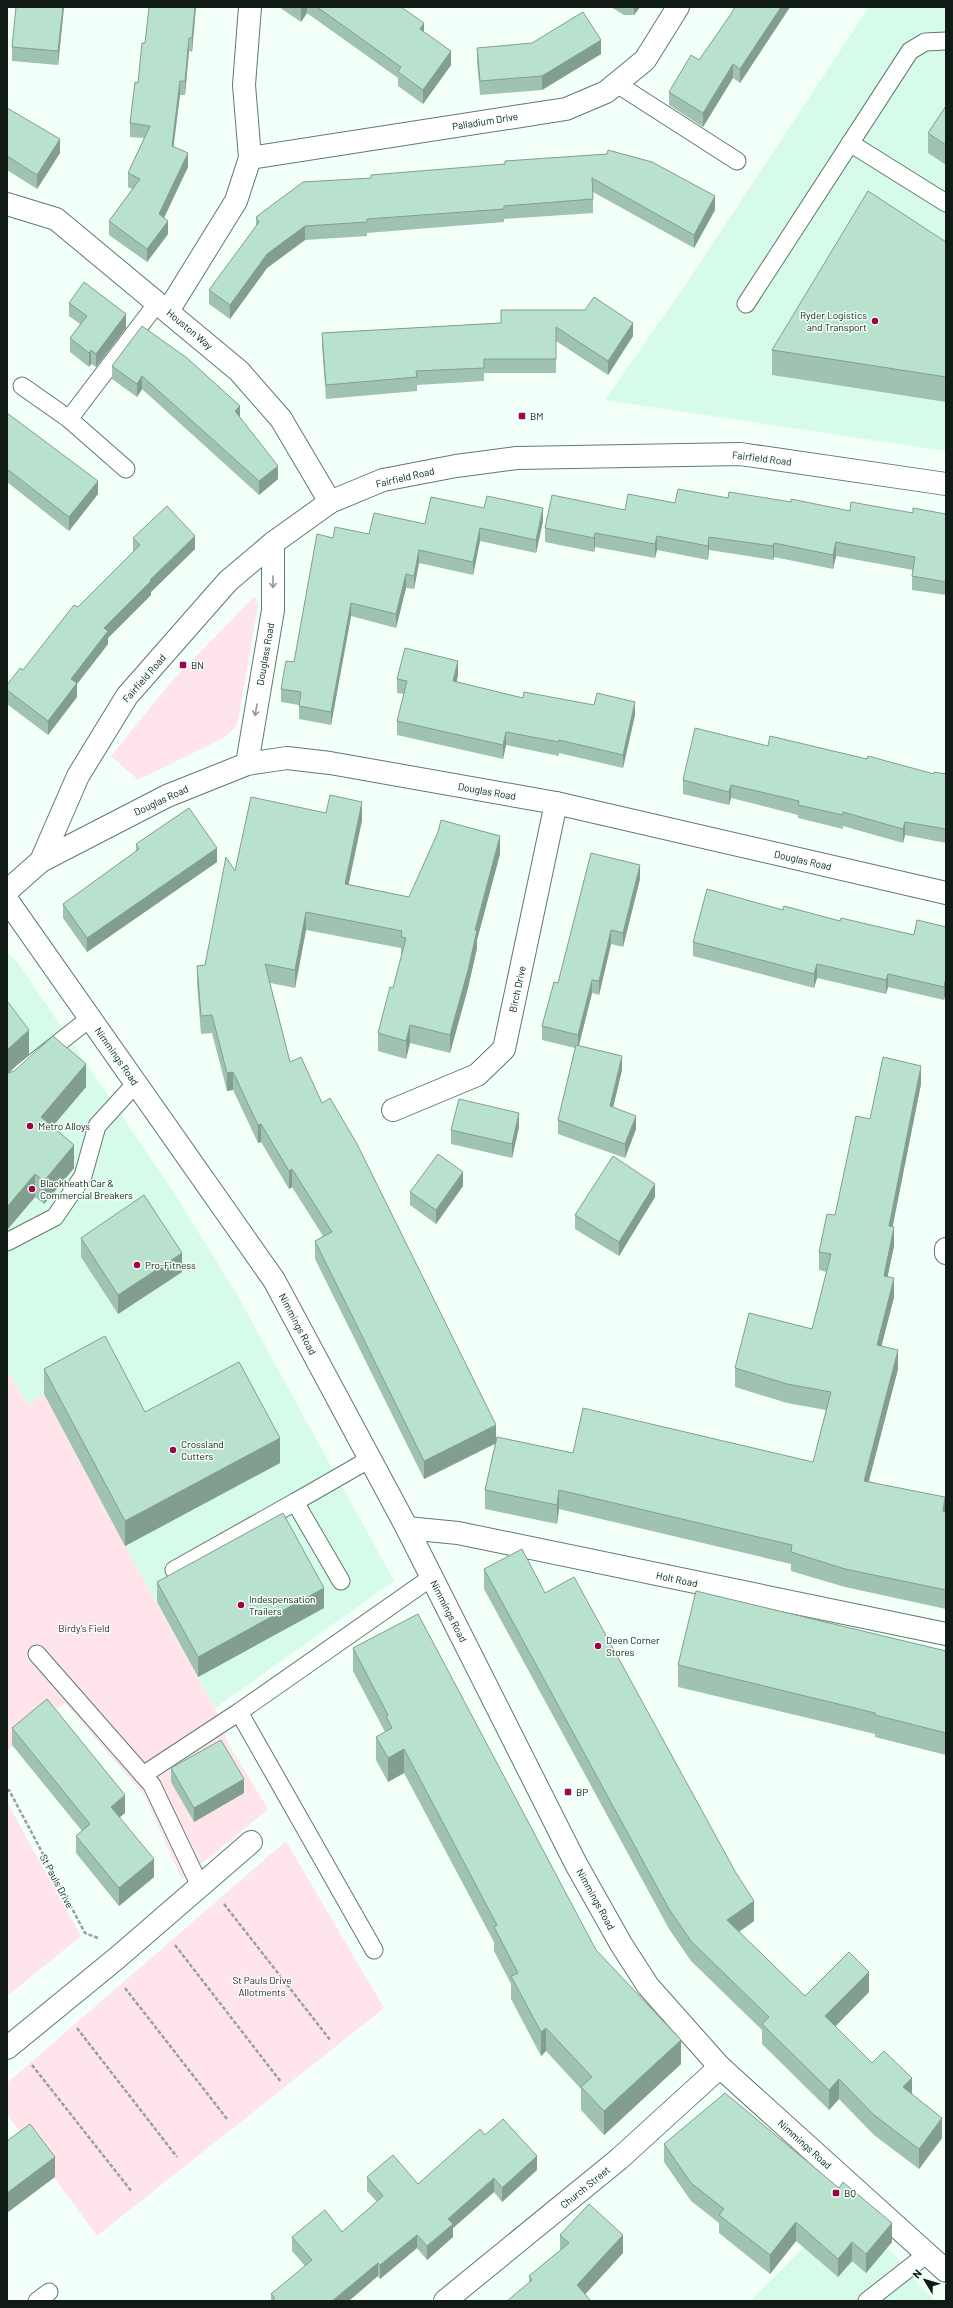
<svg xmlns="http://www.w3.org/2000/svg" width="953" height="2308" viewBox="0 0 953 2308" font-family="Barlow,sans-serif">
<rect width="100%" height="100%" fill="#f3fff9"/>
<!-- built -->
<g fill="#d6fbe9">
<path d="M869,7H946V451L605,400L684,287Z"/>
<path d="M7,952L18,963L172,1190L235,1291L394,1581L215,1708L157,1602L7,1371Z"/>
<path d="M839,2207L892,2252L918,2283L936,2301H750L803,2248Z"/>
</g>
<!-- green -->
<g fill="#ffe5eb">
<path d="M255,596L258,606L237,726L224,738L138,780L111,756L170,683Z"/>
<path d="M7,1371L28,1404L44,1394L125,1546L215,1708L228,1743L268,1809L182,1880L145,1796L65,1703L7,1751Z"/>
<path d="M7,1802L81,1936L7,1996Z"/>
<path d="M286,1841L384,2008L97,2236L7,2114V2083Z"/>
</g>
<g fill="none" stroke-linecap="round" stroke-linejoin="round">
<!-- service casing -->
<g stroke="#607a6d" stroke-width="19">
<g id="service">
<path d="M617,84L737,161"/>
<path d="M850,143L946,203"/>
<path d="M746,304L910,51L925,42L946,41"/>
<path d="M22,386L69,419"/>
<path d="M126,469L69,419L158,302"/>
<path d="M7,1087L22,1072L90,1018"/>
<path d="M7,1242L55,1217L83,1176L97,1126L136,1083"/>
<path d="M295,1502L370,1459"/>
<path d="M174,1570L295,1502L341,1581"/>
<path d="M37,1654L152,1785L200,1886"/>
<path d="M239,1712L432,1577"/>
<path d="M143,1775L239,1712L374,1950"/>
<path d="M37,2301L49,2292"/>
<path d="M867,2301L927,2254"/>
</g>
</g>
<!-- minor casing -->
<g stroke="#607a6d" stroke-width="24">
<g id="minor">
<path d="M250,158L566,109L606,92L645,60L678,7"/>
<path d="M7,204L56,219L239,371L281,419L330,502"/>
<path d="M168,311L236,201L250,158L244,85L250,7"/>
<path d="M247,764L273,610V543"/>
<path d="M41,861L167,796L247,764L287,758L330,763L556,803L946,893"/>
<path d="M393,1110L477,1075L504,1049L556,803"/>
<path d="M946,1249V1253"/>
<path d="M407,1528L458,1533L946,1634"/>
<path d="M7,2048L117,1958L251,1842"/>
<path d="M445,2301L619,2159L720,2067"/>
</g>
</g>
<!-- secondary casing -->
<g stroke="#607a6d" stroke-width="24">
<g id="secondary">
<path d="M7,891L41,861L78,776L127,696L228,581L273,543L330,502L383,480L456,466L517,458L740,454L946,484"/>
<path d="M7,900L274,1280L407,1528L576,1864L621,1944L648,1986L720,2067L946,2271"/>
</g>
</g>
<!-- path -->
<g stroke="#97a29d" stroke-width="2.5" stroke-dasharray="4 2" stroke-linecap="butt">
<path d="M7,1791L9,1790L85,1933L98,1938"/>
<path d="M224,1904L331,2041"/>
<path d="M175,1945L281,2082"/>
<path d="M125,1988L227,2119"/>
<path d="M77,2028L177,2157"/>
<path d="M32,2065L132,2192"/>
</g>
<!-- service -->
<use href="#service" stroke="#fff" stroke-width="17"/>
<!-- minor -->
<use href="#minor" stroke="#fff" stroke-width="22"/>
<!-- secondary -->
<use href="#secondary" stroke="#fff" stroke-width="22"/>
</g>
<!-- wall -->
<g fill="#9fc2b1">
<path d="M64,7L58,65L12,61V47Z"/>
<path d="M196,7L192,52L189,51L185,95H180L173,146L188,167L164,218L168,234L147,262L109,235V221L132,189L128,187V173L144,138L130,137V123L138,83Z"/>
<path d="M279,7H401L424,32L451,65L423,104L398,86V78L307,13L301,22Z"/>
<path d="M611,7H640L634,15H624Z"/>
<path d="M790,7L740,83L733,78L703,127L669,105V92L699,60Z"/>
<path d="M477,48L601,54L542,90L480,95L477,61Z"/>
<path d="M946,106V165L928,153V133Z"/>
<path d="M7,108L60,153L37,189L7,170Z"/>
<path d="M607,154L715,210L694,248L593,192V213L504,219V222L367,233V236L305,240L267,268L230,319L209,304V290L256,227V217L371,178Z"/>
<path d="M946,242V402L772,375V350Z"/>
<path d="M69,303L126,328L96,367L91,364L89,367L70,352V338L80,324L69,316Z"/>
<path d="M501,310L633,336L608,375L556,341V373H484V381L417,385V391L326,399L322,346V333L501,323Z"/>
<path d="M142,326L240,417L278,479L259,495L142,389L137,397L112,379V366Z"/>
<path d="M7,413L98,494L69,531L7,482Z"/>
<path d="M728,498L850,511L946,514V595L912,590V576L913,570L836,556L833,569L774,557L773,560L709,550L708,560L657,550L655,558L595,547L594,552L545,542V528L625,510L675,503Z"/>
<path d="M543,521L536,553L480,541L473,575L419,563L414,589L406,588L396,628L351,616L331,725L299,719V705L281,702V689L294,662L333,538L369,534L425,524Z"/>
<path d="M133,538L195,549L151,592V595L108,638V644L77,684V697L48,735L7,704V685L23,670L78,607L133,552Z"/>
<path d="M458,675L457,682L523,698L635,715L623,768L559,753V756L506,745L503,759L397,735V721L404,694L397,693V679Z"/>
<path d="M768,746L934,774H946V843L905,835L903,843L843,826V829L798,818V815L731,798L729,805L683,794V780Z"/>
<path d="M362,820L348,884L409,897L500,854L477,940V948L468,988L450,1053L410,1043L406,1059L378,1051V1033L393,988L402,955H401V948L306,930L295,988L270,983L290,1062L322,1103L496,1439L573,1453L813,1462L826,1410L787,1403L735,1387V1368L812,1329L827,1272L819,1270V1252L835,1215L870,1119L921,1084L892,1227L894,1246L887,1277L894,1297L881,1346L898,1369L869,1481L946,1512V1609L845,1587L791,1571V1564L559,1509L557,1524L485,1509V1490L495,1444L424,1479L315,1259V1241L323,1236L292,1187L289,1189L261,1142L258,1143L233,1090L227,1091L212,1033L201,1034L197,984V966L205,965L235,871Z"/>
<path d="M136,844L217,862L87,952L63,918V904L136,852Z"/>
<path d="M640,879L623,947L611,944L599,995L592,993L579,1046L622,1070L613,1107L636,1129L625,1158L558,1134V1120L575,1048L542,1040V1026L558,983Z"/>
<path d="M783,910L914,935L946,927V991L944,1000L888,987L886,994L817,978L814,988L693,956V942Z"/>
<path d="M7,1001L29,1054L8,1073L86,1087L52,1127L74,1168L44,1204L35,1197L7,1230Z"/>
<path d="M519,1127L512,1158L451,1144V1130Z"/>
<path d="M463,1186L436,1224L410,1205V1192Z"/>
<path d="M655,1197L619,1256L575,1229V1215Z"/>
<path d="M81,1238L182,1272L118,1314L81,1257Z"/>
<path d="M946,1344V1361H945V1347Z"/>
<path d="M44,1369L145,1412L280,1463L125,1546L44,1394Z"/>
<path d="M484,1569L545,1593L754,1921L739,1932L805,1996L869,1992L835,2026L872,2063L912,2094L942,2138L919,2169L874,2135L839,2099L829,2110L762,2044V2030L691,1961L669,1929L484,1589Z"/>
<path d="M157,1582L324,1608L198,1677L157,1602Z"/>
<path d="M353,1648L596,1950L681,2064L604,2135L581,2110V2089L546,2051L541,2056L511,1999V1984L494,1951V1942L404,1773L388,1782L376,1760V1737L385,1732L353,1671Z"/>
<path d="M946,1651V1755L875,1737V1734L678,1687V1665Z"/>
<path d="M12,1728L125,1813L120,1817L154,1877L119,1906L76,1853V1836L82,1831L12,1745Z"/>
<path d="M171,1768L244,1793L194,1822L171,1782Z"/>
<path d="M485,2135L537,2170L502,2202L494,2192L453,2228V2237L427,2260L417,2248L380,2279L378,2276L271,2301V2294L305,2266L292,2251V2237L342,2232L377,2202L367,2191V2177L418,2184Z"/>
<path d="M664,2144L892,2242L866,2273L852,2261L838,2277L796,2241L770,2274L719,2233V2223L691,2201L664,2162Z"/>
<path d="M560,2235L623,2253L585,2294L529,2283V2276L560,2250Z"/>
</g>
<!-- shaded-wall -->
<g fill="#829e90">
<path d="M63,7H64L58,65V51Z"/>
<path d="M195,7H196L192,52V38Z"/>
<path d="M302,7H307V13L301,22V9Z"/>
<path d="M634,7H640L634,15Z"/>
<path d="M781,7H790L740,83V69Z"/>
<path d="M424,23V37L420,29Z"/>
<path d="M189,38V51L185,95V81Z"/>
<path d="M601,40V54L542,90V76Z"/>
<path d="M451,51V65L423,104V90Z"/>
<path d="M733,64V78L703,127V113Z"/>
<path d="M180,81V95L172,159V146Z"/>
<path d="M60,139V153L37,189V175Z"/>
<path d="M188,153V167L159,228V214Z"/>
<path d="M715,196V210L694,248V235Z"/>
<path d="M168,221V234L147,262V249Z"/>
<path d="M305,226V240L267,268L230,319V305L267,254Z"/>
<path d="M126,314V328L96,367V354Z"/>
<path d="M633,323V336L608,375V361Z"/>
<path d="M91,350V364L89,367V353Z"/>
<path d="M142,376V389L137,397V384Z"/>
<path d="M240,406V419L235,411Z"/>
<path d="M278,466V479L259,495V481Z"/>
<path d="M98,481V494L69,531V517Z"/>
<path d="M543,508V521L536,553V540Z"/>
<path d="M480,528V541L473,575V562Z"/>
<path d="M595,533V547L594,552V538Z"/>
<path d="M195,536V549L151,592V595L108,638V644L77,684V697L48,735V721L71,679L104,628L150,580Z"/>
<path d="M657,536V550L655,558V544Z"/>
<path d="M709,537V550L708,560V546Z"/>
<path d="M836,542V556L833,569V555Z"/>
<path d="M774,543V557L773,560V546Z"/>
<path d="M419,550V563L414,589V576Z"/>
<path d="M406,574V588L396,628V614Z"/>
<path d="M351,603V616L331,725V712Z"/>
<path d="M458,661V675L453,694V681Z"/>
<path d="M635,702V715L623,768V755Z"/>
<path d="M506,732V745L503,759V745Z"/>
<path d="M731,785V798L729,805V792Z"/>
<path d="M362,802V820L345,902V884Z"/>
<path d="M905,822V835L903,843V829Z"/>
<path d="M500,836V854L477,940V948L468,988L450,1053V1035L475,930Z"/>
<path d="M217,848V862L87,952V938Z"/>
<path d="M640,865V879L623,947V933Z"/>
<path d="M306,912V930L295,988V970Z"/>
<path d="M611,930V944L599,995V981Z"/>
<path d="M817,964V978L814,988V974Z"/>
<path d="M888,974V987L886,994V980Z"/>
<path d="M946,977V991L944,1000V987Z"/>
<path d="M592,980V993L578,1048V1035Z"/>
<path d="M410,1025V1043L406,1059V1041Z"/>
<path d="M29,1030V1054L7,1074V1050Z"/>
<path d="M622,1056V1070L610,1120V1106Z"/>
<path d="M86,1064V1087L41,1140V1117Z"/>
<path d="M921,1066V1084L889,1245V1226Z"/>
<path d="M233,1072V1090L227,1091V1073Z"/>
<path d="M519,1113V1127L512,1158V1144Z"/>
<path d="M636,1116V1129L625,1158V1144Z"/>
<path d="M261,1124V1142L258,1143V1125Z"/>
<path d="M74,1145V1168L44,1204V1181Z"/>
<path d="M292,1169V1187L289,1189V1171Z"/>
<path d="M463,1172V1186L436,1224V1210Z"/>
<path d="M35,1174V1197L7,1230V1207Z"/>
<path d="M655,1184V1197L619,1256V1242Z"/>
<path d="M894,1227V1246L884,1294V1276Z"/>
<path d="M182,1253V1272L118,1314V1295Z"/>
<path d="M894,1278V1297L877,1364V1345Z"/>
<path d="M898,1350V1369L864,1499V1481Z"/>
<path d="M496,1425V1443L424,1479V1461Z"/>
<path d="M280,1438V1463L125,1546V1521Z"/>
<path d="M559,1490V1509L557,1524V1505Z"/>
<path d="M945,1497V1516L943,1511Z"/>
<path d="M324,1588V1608L198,1677V1657Z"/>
<path d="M404,1749V1773L388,1782V1758Z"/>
<path d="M244,1779V1793L194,1822V1808Z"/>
<path d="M125,1795V1813L111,1824V1807Z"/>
<path d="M154,1859V1877L119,1906V1888Z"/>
<path d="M754,1901V1921L727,1940V1920Z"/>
<path d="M869,1972V1992L825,2037V2016Z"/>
<path d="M546,2028V2051L541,2056V2032Z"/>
<path d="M681,2040V2064L604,2135V2111Z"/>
<path d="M912,2078V2099L903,2087Z"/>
<path d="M839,2079V2099L829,2110V2090Z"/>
<path d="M942,2118V2138L919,2169V2149Z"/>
<path d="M537,2156V2170L502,2202V2188Z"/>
<path d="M55,2157V2177L7,2213V2193Z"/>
<path d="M494,2178V2192L453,2228V2237L427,2260V2246L448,2219Z"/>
<path d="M796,2222V2241L770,2274V2255Z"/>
<path d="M892,2223V2242L866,2273V2254Z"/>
<path d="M417,2235V2248L380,2279V2265Z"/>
<path d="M623,2235V2253L579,2301L577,2285Z"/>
<path d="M852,2242V2261L838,2277V2259Z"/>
<path d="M378,2263V2276L349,2301H332Z"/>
</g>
<!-- building -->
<g fill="#b9e2ce" stroke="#829e90">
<path d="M16,7H63L58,51L12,47Z"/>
<path d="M149,7H195L192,38H189L185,81H180L172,146L188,153L159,214L168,221L147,249L109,221L140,179L128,173L150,126L130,123L135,82L138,83L142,43H145Z"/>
<path d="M317,7H401L424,23L420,29L451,51L423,90L398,72L401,67Z"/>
<path d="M735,7H781L740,69L733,64L703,113L669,92L691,55L699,60L731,14Z"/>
<path d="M583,12L601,40L542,76L480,81L477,48L532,43Z"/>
<path d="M946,106V145L928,133Z"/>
<path d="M7,108L60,139L37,175L7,156Z"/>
<path d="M608,150L652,162L715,196L694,235L592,178L593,199L504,206V209L367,219V222L305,226L267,254L230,305L209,290L259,222L256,217L303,182L371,178V175L505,164V161L607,154Z"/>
<path d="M868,191L946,242V377L772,350Z"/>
<path d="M84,282L126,314L96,354L91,350L89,353L70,338L87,316L69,303Z"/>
<path d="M594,297L633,323L608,361L556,327V359H484V368L416,371L417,377L326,385L322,333L501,323V310H585Z"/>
<path d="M142,326L187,358L240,406L235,411L278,466L259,481L142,376L137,384L112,366Z"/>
<path d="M7,413L98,481L69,517L7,469Z"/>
<path d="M678,489L728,498L729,492L791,502V499L850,511L851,502L913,513V508L946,514V582L912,576L915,557L836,542L833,555L774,543L773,546L709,537L708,546L657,536L655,544L595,533L594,538L545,528L552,495L625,510L628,494L675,503Z"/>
<path d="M487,496L543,508L536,540L480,528L473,562L419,550L414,576L406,574L396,614L351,603L331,712L299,706L301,692L281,689L286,661L294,662L317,534L333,538L335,527L369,534L374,513L425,524L431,497L484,508Z"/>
<path d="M167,506L195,536L150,580L151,581L104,628L108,631L71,679L77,683L48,721L7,690V685L20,668L23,670L74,605L78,607L140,545L133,538Z"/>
<path d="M405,648L458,661L453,681L523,698L524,692L594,705L597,693L635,702L623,755L559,740V742L506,732L503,745L397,721L407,681L397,679Z"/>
<path d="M695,728L768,746L770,736L867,759L868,756L934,774V772L946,774V829L905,822L903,829L843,812V815L798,805L799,801L731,785L729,792L683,780Z"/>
<path d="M330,795L362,802L345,884L409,897L438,832L441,820L500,836L475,930H477L468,970L450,1035L410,1025L406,1041L378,1033L390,987L393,988L406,938L401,937L402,931L306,912L295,970L265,964L290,1062L301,1057L322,1103L330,1098L357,1144L496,1425L424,1461L315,1241L332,1232L292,1169L289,1171L261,1124L258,1125L233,1072L227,1073L212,1015L201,1016L197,966L205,965L226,857L235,871L251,797L326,813Z"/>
<path d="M189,808L217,848L87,938L63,904L139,849L136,844Z"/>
<path d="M591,853L640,865L623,933L611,930L599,981L592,980L578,1035L542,1026L554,982L558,983Z"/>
<path d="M707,889L783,910L784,906L840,921L841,918L914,935L917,920L946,927V977L944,987L888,974L886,980L817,964L814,974L693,942Z"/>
<path d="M7,1001L29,1030L7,1050Z"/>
<path d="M53,1036L86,1064L41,1117L74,1145L44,1181L35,1174L7,1207V1073H9L14,1071Z"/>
<path d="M576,1045L622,1056L610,1106L636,1116L625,1144L558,1120Z"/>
<path d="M883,1057L921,1066L889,1226L894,1227L884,1276L894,1278L877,1345L898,1350L864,1481L945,1497L943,1511L946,1512V1590L845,1569L791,1552L792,1545L559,1490L557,1505L485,1490L497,1437L573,1453L583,1408L813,1462L831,1392L787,1384L735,1368L749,1313L812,1329L831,1254L819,1252L827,1214L835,1215L856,1116L870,1119Z"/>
<path d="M459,1099L519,1113L512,1144L451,1130Z"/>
<path d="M438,1154L463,1172L436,1210L410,1192Z"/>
<path d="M613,1156L655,1184L619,1242L575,1215Z"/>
<path d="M144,1195L182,1253L118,1295L81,1238Z"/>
<path d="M105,1336L145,1412L239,1362L280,1438L125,1521L44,1369Z"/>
<path d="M283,1513L324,1588L198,1657L157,1582Z"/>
<path d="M522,1549L545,1593L574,1577L736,1873L754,1901L727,1920L805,1996L849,1952L869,1972L825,2016L872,2063L884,2051L912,2078L903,2087L942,2118L919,2149L874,2115L839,2079L829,2090L762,2024L769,2017L691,1941L669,1909L484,1569Z"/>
<path d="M696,1591L946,1651V1733L875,1715V1713L678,1665Z"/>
<path d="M418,1614L596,1950L681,2040L604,2111L581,2087L592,2077L546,2028L541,2032L511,1976L518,1973L494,1927L497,1925L404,1749L388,1758L376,1737L392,1728L386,1716L388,1715L353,1648Z"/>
<path d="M47,1699L125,1795L111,1807L154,1859L119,1888L76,1836L90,1824L12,1728Z"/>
<path d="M221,1740L244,1779L194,1808L171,1768Z"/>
<path d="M725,2093L839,2188L843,2182L892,2223L866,2254L852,2242L838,2259L796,2222L770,2255L719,2215L724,2209L691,2183L664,2144Z"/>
<path d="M503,2119L537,2156L502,2188L494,2178L448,2219L453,2224L427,2246L417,2235L380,2265L378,2263L332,2301H271L275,2298L271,2294L312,2260L292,2237L325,2210L342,2232L383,2196L367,2177L393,2155L418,2184L480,2129L485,2135Z"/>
<path d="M30,2124L55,2157L7,2193V2141Z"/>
<path d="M589,2204L623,2235L577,2285L591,2301H507L532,2280L529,2276L569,2243L560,2235Z"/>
</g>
<!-- one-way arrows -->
<defs><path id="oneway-shaft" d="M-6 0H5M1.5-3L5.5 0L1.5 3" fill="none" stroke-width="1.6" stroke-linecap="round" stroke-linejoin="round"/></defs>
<g stroke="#949896">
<use href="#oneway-shaft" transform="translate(273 582) rotate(90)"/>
<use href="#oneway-shaft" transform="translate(256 710) rotate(100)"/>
</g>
<!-- markers -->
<g fill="#9d054e" stroke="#f3fff9" stroke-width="1.5">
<circle cx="875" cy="321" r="4"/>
<rect x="518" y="412" width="8" height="8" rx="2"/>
<rect x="179" y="661" width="8" height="8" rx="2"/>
<circle cx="30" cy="1126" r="4"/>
<circle cx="32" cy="1189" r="4"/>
<circle cx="137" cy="1265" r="4"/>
<circle cx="173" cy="1450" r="4"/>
<circle cx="241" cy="1605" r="4"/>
<circle cx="598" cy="1646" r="4"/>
<rect x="564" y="1788" width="8" height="8" rx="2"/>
<rect x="832" y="2189" width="8" height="8" rx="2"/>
</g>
<g text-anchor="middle" stroke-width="3" stroke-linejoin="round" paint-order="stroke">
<!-- street labels -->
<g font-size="10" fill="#111b16" stroke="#f3fff9">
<text transform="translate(485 121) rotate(-9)" y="4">Palladium Drive</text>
<text transform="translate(190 329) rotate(40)" y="4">Houston Way</text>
<text transform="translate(762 458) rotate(7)" y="4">Fairfield Road</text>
<text transform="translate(405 477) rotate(-13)" y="4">Fairfield Road</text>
<text transform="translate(265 654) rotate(-80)" y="4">Douglass Road</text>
<text transform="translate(144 678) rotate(-49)" y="4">Fairfield Road</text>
<text transform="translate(487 791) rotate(10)" y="4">Douglas Road</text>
<text transform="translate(161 800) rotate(-25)" y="4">Douglas Road</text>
<text transform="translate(803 860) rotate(13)" y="4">Douglas Road</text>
<text transform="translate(517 989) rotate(-78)" y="4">Birch Drive</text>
<text transform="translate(117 1056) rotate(55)" y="4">Nimmings Road</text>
<text transform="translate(298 1324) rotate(62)" y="4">Nimmings Road</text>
<text transform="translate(677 1579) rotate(12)" y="4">Holt Road</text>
<text transform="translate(449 1611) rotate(63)" y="4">Nimmings Road</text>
<text transform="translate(57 1881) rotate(62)" y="4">St Pauls Drive</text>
<text transform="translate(596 1899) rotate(61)" y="4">Nimmings Road</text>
<text transform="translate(805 2144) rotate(42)" y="4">Nimmings Road</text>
<text transform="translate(585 2187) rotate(-39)" y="4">Church Street</text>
</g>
<!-- poi labels -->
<g font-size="10" fill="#111b16" stroke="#f3fff9" text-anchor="start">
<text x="867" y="319" text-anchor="end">Ryder Logistics<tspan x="867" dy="12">and Transport</tspan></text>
<text x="530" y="420">BM</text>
<text x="191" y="669">BN</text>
<text x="38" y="1130">Metro Alloys</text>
<text x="40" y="1187">Blackheath Car &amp;<tspan x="40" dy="12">Commercial Breakers</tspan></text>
<text x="145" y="1269">Pro-Fitness</text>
<text x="181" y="1448">Crossland<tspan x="181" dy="12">Cutters</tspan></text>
<text x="249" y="1603">Indespensation<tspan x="249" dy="12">Trailers</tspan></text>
<text x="606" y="1644">Deen Corner<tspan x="606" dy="12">Stores</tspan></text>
<text x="576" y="1796">BP</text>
<text x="844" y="2197">BQ</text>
</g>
<!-- park labels -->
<g font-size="10" fill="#471426" stroke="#f3fff9">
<text x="84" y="1632">Birdy's Field</text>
<text x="262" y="1984">St Pauls Drive<tspan x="262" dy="12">Allotments</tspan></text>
</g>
</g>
<!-- border -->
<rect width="953" height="2308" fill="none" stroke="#111b16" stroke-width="16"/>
<!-- north arrow -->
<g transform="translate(925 2280) rotate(308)" stroke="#f3fff9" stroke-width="3" paint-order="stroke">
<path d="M0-3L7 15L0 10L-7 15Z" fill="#111b16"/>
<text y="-6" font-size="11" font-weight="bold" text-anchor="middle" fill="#111b16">N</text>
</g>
</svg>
